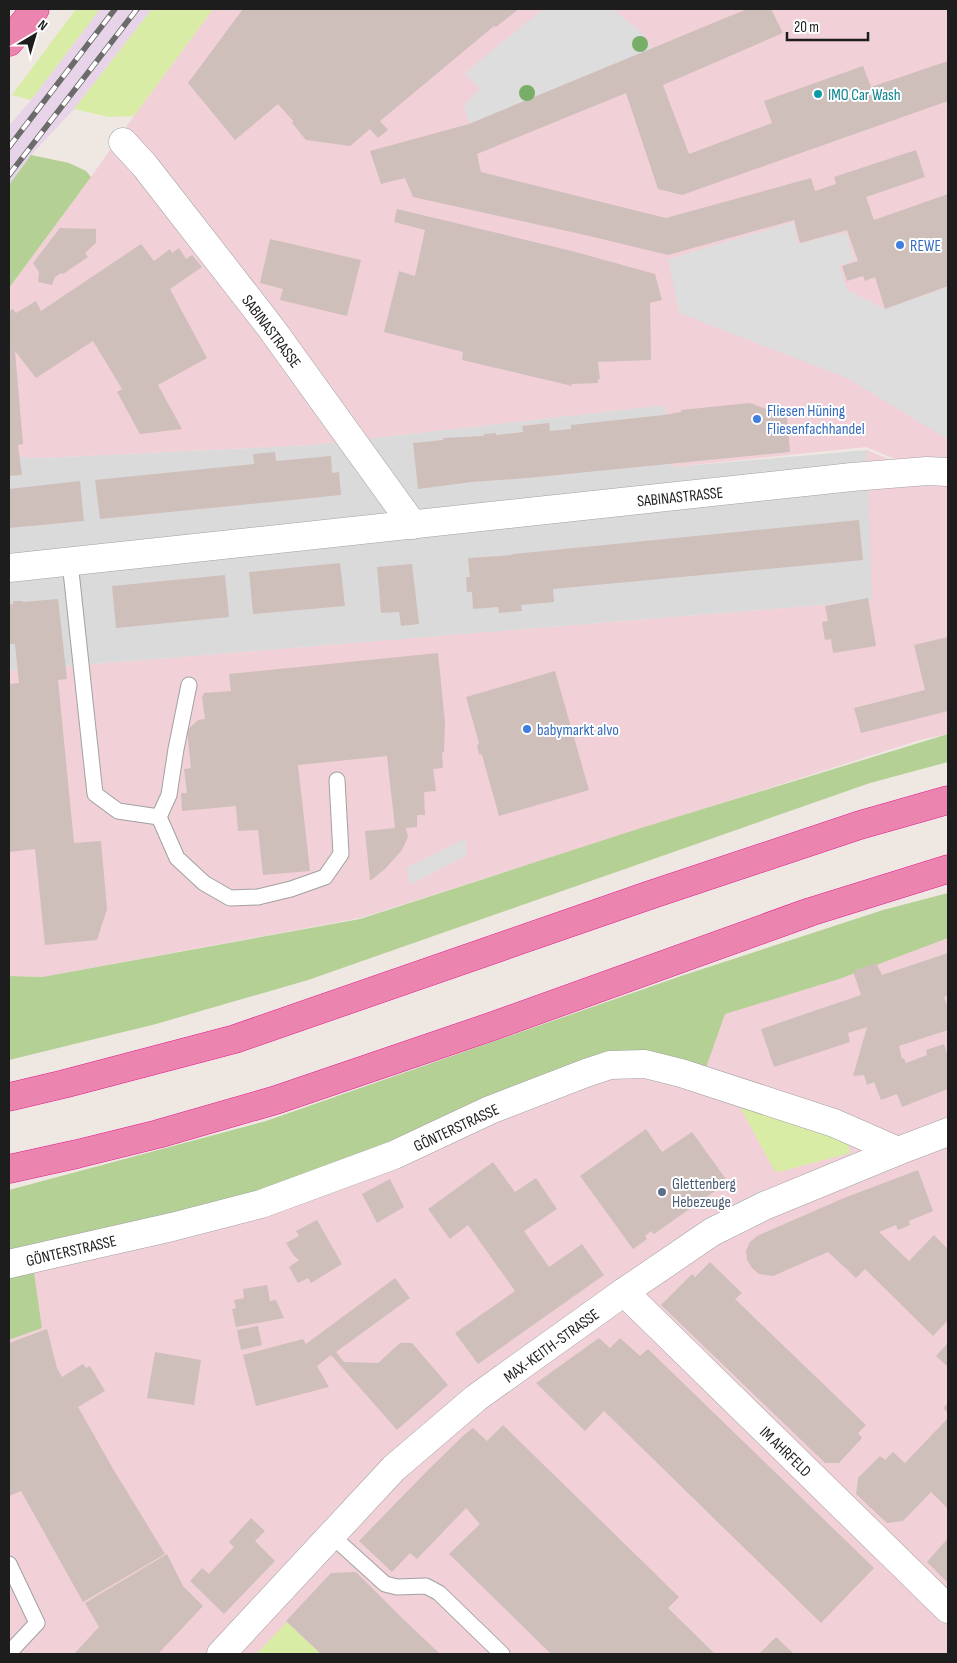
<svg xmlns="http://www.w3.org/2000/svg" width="957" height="1663" viewBox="0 0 957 1663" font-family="'Sofia Sans Condensed',sans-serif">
<rect width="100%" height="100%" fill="#efe7e2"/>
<!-- residential -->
<path fill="#dbdada" d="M665,405L673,467L867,450L873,601L9,671V456L41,458L312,445Z"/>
<!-- commercial -->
<g fill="#f1d0d7">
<path d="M213,9H948V469L914,467L866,447L673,467L665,405L312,445L41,458L9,456V288L91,177L134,116Z"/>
<path d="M867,450L909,468L948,474V734L920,740L360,918L42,977L9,976V671L872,601Z"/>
<path d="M948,919V1144L945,1145L948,1151V1654H9V1340L42,1328L33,1265L258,1211L841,944Z"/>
</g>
<!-- industrial -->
<path fill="#e7d4e8" d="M100,9H152L74,109L31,155L9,185V126L31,100Z"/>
<!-- grass -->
<g fill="#d9eca5">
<path d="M76,9H100L31,100L12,95Z"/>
<path d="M152,9H213L134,116L109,117L74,109Z"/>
<path d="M744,1106L847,1141L850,1153L779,1172L774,1170L741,1109Z"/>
<path d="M287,1622L321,1654H256Z"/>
</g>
<!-- forest -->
<g fill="#b4d094">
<path d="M31,155L69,163L86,171L91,177L9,288V185Z"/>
<path d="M948,734V762L870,783L308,980L156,1024L9,1060V976L42,977L360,919L641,828Z"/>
<path d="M948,893V938L839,979L725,1014L703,1076L609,1064L553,1071L470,1105L389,1149L277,1190L9,1256V1190L266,1121L681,976L883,910Z"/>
<path d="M33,1265L42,1328L9,1340V1270Z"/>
</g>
<!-- parking -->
<g fill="#ddd">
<path d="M543,9H613L643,34L652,49L469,124L464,105L480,89L465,73Z"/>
<path d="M794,222L798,244L846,232L855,260L839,266L847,290L885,309L948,287V445L947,439L849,379L679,313L668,259Z"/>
<path d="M465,839L467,855L410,885L407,867Z"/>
</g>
<!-- building -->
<g fill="#cfbfbb">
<path d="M243,9H519L496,27L494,26L380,121L388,130L378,138L370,129L350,146L306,140L292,123L293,121L278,104L235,140L188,83Z"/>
<path d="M747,9H771L783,33L663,85L689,154L772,123L764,101L863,66L871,87L948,61V101L682,195L658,189L626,93L477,154L481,172L666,218L811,178L815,191L836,184L834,177L916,150L925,177L866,197L874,220L948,194V286L885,309L875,277L865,281L863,276L847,281L842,266L858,261L847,230L800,243L794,220L668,255L585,235L413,197L405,178L381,184L370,151L469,124Z"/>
<path d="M397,209L572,251L655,274L662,300L650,303L651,360L598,362L600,379H598V383L571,384L572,386L462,360L463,352L384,332L399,271L415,276L425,230L394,222Z"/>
<path d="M60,228L96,229V243L85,253L88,257L63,274L61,273L55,277L52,285L38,282L39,272L33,263Z"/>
<path d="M270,239L361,260L347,316L280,300L283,289L260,283Z"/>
<path d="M141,244L154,261L170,249L172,253L179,248L186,259L192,255L202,267L170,289L207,358L158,385L182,429L140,434L117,392L122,389L93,341L36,378L15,351L23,444L18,445L22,475L9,476V311L13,309L16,313L36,301L41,311Z"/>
<path d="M750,403L787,417L790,452L527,478L472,482L418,489L413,443L443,440V438L484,436V434L496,433V435L523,432L522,426L549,423L550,431L571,429V425L664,415L681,412V410Z"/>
<path d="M275,452L276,461L331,456L332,473L339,472L341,495L100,519L95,480L254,464L253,454Z"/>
<path d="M80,481L84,521L9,528V489Z"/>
<path d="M859,520L863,560L553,589L554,602L521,605L522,611L499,613L498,607L473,609L472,592H467L466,577H470L468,558L512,555L513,554Z"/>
<path d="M340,563L345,606L253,614L249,572Z"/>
<path d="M412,564L419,624L401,626L399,612L381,613L377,567Z"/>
<path d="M225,575L229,617L116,628L112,586Z"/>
<path d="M868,598L876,646L833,653L831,639L825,640L822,622L828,621L825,606Z"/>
<path d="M58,599L67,679L58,680L74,843L101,841L107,909L97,940L45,945L35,849L9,852V684L19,683L15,644H9V604H13V601H22L23,602Z"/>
<path d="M948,637V711L861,733L854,708L925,690L914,645Z"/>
<path d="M438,653L445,723L444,752H442L443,768L433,769L436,791L424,792L425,815H417V827L406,828L408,837L402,850L385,869L370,881L365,831L395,828L387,756L298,765L310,871L263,875L258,830L238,831L236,806L182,811L181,793H187L184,769L191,768L187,730L198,720L205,719L202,697L204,693L231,691L229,674Z"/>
<path d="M555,671L589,790L499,816L482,755L479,754L477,746L479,743L466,697Z"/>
<path d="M948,953V995L944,997L948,1008V1030L899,1046L902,1059L904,1058L906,1063L927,1055L926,1050L944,1044L948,1056V1089L902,1107L897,1094L881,1100L874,1082L867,1085L864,1075L853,1076L867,1027L848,1033L850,1042L774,1067L761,1029L861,995L853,971L876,963L882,975Z"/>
<path d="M646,1129L662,1152L692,1132L728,1182L654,1234L651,1231L645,1236L647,1239L633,1249L580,1176Z"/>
<path d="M493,1162L515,1192L536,1178L557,1209L524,1231L549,1267L582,1244L604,1275L478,1364L455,1333L515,1291L468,1225L450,1239L428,1209Z"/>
<path d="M918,1170L933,1211L909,1221L910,1225L898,1230L896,1225L879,1232L909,1261L934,1235L948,1249V1320L933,1336L865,1269L856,1278L828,1252L773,1276L759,1274L752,1268L747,1260L746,1251L750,1242L757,1236L844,1198Z"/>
<path d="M390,1179L404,1207L377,1223L362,1194Z"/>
<path d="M317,1220L342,1264L311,1283L308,1278L298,1283L289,1267L299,1260L294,1256L286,1243L299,1236L296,1231Z"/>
<path d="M710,1262L742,1293L735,1299L866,1425L858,1433L862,1438L839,1463H825L661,1305L692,1274L695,1277Z"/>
<path d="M395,1278L410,1298L336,1352L344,1362L378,1363L400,1343H412L448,1385L397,1430L331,1355L317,1366L329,1387L256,1406L243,1355L303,1339L306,1344Z"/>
<path d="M267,1285L270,1301L276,1300L284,1318L236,1327L232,1309L236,1308L234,1300L244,1298L243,1289Z"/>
<path d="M258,1326L262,1345L241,1350L237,1330Z"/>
<path d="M47,1329L57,1368L62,1377L83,1364L86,1368L90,1366L105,1391L78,1407L112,1467L165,1554L83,1602L21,1491L9,1496V1343Z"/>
<path d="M599,1338L610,1348L620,1338L640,1356L648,1349L874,1568L821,1623L604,1411L585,1431L536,1383Z"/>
<path d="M948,1343V1367L936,1356Z"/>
<path d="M155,1352L201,1360L194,1405L147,1398Z"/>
<path d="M948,1403V1413L943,1408Z"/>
<path d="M948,1418V1509L931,1492L903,1521L887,1523L856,1494L858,1478L880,1456L885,1460L893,1452L905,1463Z"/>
<path d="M503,1425L679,1597L668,1608L715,1654H551L449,1554L480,1524L466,1508L417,1559L410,1553L392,1572L359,1541L427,1471L464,1435L473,1428L487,1441Z"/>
<path d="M251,1518L265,1531L255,1541L275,1561L224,1614L190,1581L202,1568L209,1574L234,1547L229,1542Z"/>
<path d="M948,1538V1583L927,1562Z"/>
<path d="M167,1554L183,1586L203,1606L158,1654H74L99,1627L85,1603Z"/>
<path d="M356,1572L402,1618L440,1654H321L286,1621L331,1573Z"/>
<path d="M776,1637L794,1654H759Z"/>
</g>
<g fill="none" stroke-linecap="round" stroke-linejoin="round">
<!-- service casing -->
<g stroke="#a1a1a1" stroke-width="17">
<g id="service">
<path d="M70,562L95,794L118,811L159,817L177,858L204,883L230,898L258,897L291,889L325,877L341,854L337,780"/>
<path d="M159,817L169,795L176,749L189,685"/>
<path d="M331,1535L385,1584L397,1587L426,1586L439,1593L502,1654"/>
<path d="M9,1564L37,1623L9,1653"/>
</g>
</g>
<!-- minor casing -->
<g stroke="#a1a1a1" stroke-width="29">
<g id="minor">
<path d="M123,142L145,166L271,328L413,525"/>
<path d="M9,568L852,477L927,471L948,472"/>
<path d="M9,1264L172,1227L261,1204L394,1155L490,1110L586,1073L610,1065L645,1064L681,1073L834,1123L898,1151"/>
<path d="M624,1292L948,1609"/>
<path d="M221,1654L394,1468L476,1398L494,1385L624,1292L712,1232L764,1206L898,1151L948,1132"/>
</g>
</g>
<!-- motorway casing -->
<g stroke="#e11b8e" stroke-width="29">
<g id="motorway">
<path d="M9,42L35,9"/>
<path d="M9,1097L64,1084L235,1039L650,895L860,825L948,800"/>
<path d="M9,1169L77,1154L158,1134L276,1100L493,1026L810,912L948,869"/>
</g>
</g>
<!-- service -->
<use href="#service" stroke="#fff" stroke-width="15"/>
<!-- minor -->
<use href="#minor" stroke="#fff" stroke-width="28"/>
<!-- motorway -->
<use href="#motorway" stroke="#eb85b0" stroke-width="28"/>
<!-- rail casing -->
<g stroke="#6b6b6b" stroke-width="5.5">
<g id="rail">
<path d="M9,147L115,9"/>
<path d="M9,175L137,9"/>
</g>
</g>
<!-- rail -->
<use href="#rail" stroke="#fff" stroke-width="4" stroke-dasharray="11" stroke-linecap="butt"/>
</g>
<!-- trees -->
<g fill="#79ae69">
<circle cx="640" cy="44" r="8"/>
<circle cx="527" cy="93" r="8"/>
</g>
<!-- markers -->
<circle fill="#0f9aa8" stroke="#fff" stroke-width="2" cx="818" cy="94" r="5"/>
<g fill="#3f7fe0" stroke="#fff" stroke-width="2">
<circle cx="900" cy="245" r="5"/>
<circle cx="757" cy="419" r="5"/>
<circle cx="527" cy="729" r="5"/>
</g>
<circle fill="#5c6f8a" stroke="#fff" stroke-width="2" cx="662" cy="1192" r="5"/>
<g text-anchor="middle" stroke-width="4" stroke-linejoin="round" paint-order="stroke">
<!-- culture labels -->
<g font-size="16" fill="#0d838f" stroke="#fff" text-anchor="start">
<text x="828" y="100">IMO Car Wash</text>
</g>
<!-- shop labels -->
<g font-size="16" fill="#366cbe" stroke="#fff" text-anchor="start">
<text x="910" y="251">REWE</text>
<text x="767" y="416">Fliesen Hüning<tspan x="767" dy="18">Fliesenfachhandel</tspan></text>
<text x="537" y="735">babymarkt alvo</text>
</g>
<!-- street labels -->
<g font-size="16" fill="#1d1d1d" stroke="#fff">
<text transform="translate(272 331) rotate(53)" y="6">SABINASTRASSE</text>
<text transform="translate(680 496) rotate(-6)" y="6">SABINASTRASSE</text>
<text transform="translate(456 1127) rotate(-25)" y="6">GÖNTERSTRASSE</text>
<text transform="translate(71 1250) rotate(-13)" y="6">GÖNTERSTRASSE</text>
<text transform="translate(551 1345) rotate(-36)" y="6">MAX-KEITH-STRASSE</text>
<text transform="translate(786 1451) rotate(44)" y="6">IM AHRFELD</text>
</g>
<!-- service labels -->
<g font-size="16" fill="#4e5e75" stroke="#fff" text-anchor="start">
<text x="672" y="1189">Glettenberg<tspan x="672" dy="18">Hebezeuge</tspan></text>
</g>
</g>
<!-- border -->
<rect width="957" height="1663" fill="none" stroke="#1d1d1d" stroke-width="20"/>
<!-- north arrow -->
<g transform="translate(35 35) rotate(38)" stroke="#ffffff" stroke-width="4" paint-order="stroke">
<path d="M0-4L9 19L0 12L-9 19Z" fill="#1d1d1d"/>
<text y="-8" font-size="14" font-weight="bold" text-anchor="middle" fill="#1d1d1d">N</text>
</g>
<!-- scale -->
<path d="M787 32v8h81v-8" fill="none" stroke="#1d1d1d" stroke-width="2.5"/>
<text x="794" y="32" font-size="15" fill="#1d1d1d" stroke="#ffffff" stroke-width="4" paint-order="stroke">20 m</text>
</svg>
